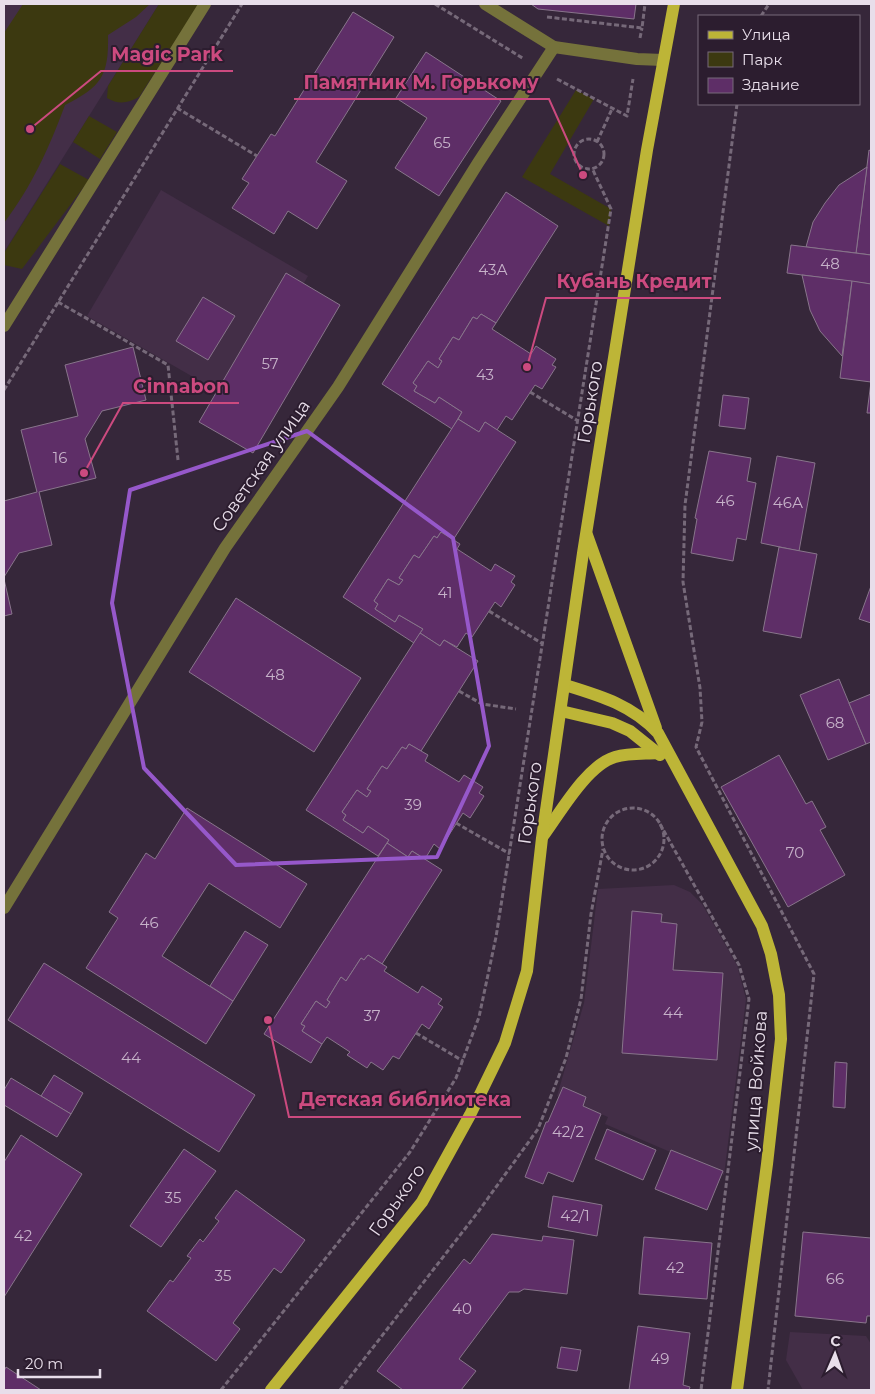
<svg xmlns="http://www.w3.org/2000/svg" width="875" height="1394" viewBox="0 0 875 1394" font-family="Montserrat,sans-serif">
<rect width="100%" height="100%" fill="#36273a"/>
<!-- built -->
<g fill="#432e47">
<path d="M4,4H159L4,252Z"/>
<path d="M161,190L308,276L235,401L87,316Z"/>
<path d="M674,885L690,892L702,904L737,965L746,999L724,1175L605,1124L608,1117L557,1096L584,1003L598,889Z"/>
<path d="M790,1332L866,1336L871,1344V1390H803L786,1360Z"/>
</g>
<!-- green -->
<g fill="#3c3910">
<path d="M23,4H150L136,17L108,35C109,76 101,87 65,105C49,148 32,186 4,223V33Z"/>
<path d="M159,4H199L139,97C128,103 119,105 107,98L108,86Z"/>
<path d="M576,90L594,99L550,174L611,209L609,226L522,177Z"/>
<path d="M89,116L117,132L100,159L73,142Z"/>
<path d="M60,164L89,180L22,269L4,265V253Z"/>
</g>
<!-- building -->
<g fill="#5e2e67" stroke="#88758b">
<path d="M531,4H636L634,19L538,9Z"/>
<path d="M353,12L394,37L316,162L347,181L317,229L288,211L274,234L232,208L249,183L242,179L271,134L275,136Z"/>
<path d="M426,52L501,101L439,196L395,168L427,118L396,98Z"/>
<path d="M869,150L871,151V255L856,253Z"/>
<path d="M867,167L856,253L806,247L813,222L825,203L839,185Z"/>
<path d="M506,192L558,226L496,323L481,314L477,319L473,317L459,340L453,337L439,359L442,361L438,368L428,361L413,383L417,386L414,391L435,403L439,397L462,412L452,429L382,384Z"/>
<path d="M791,245L871,255V284L787,273Z"/>
<path d="M286,273L340,305L253,453L199,422Z"/>
<path d="M802,275L852,281L842,356L820,331L810,310Z"/>
<path d="M852,281L871,284V413H867L871,382L840,378Z"/>
<path d="M203,297L235,316L208,360L176,341Z"/>
<path d="M481,314L496,323L492,329L531,354L536,346L556,359L552,365L556,367L542,389L535,385L512,420L506,416L497,430L485,422L479,432L458,419L462,412L439,397L435,403L414,391L417,386L413,383L428,361L438,368L442,361L439,359L453,337L459,340L473,317L477,319Z"/>
<path d="M133,347L146,400L102,411L85,439L96,478L39,492L52,545L19,553L4,577V501L37,492L21,430L78,416L65,365Z"/>
<path d="M723,395L749,398L745,429L719,426Z"/>
<path d="M458,419L479,432L485,422L516,442L453,540L441,532L437,538L434,536L419,558L414,555L399,578L403,580L399,585L388,579L374,601L378,604L375,609L395,622L399,615L423,629L414,643L343,597Z"/>
<path d="M709,451L751,458L747,481L756,483L746,540L737,538L733,561L691,553L697,519L695,518Z"/>
<path d="M777,456L815,463L799,551L761,543Z"/>
<path d="M441,532L460,544L457,549L491,571L495,564L515,576L511,582L515,585L501,607L495,602L472,637L466,633L457,647L444,640L440,646L420,633L423,629L399,615L395,622L375,609L378,604L374,601L388,579L399,585L403,580L399,578L414,555L419,558L434,536L437,538Z"/>
<path d="M779,547L817,554L801,638L763,631Z"/>
<path d="M4,579L12,614L4,616Z"/>
<path d="M871,586V623L859,619Z"/>
<path d="M236,598L361,678L314,752L189,672Z"/>
<path d="M420,633L440,646L444,640L478,661L421,751L409,744L406,749L402,747L387,769L382,766L367,789L371,791L367,797L357,790L342,812L346,815L343,820L363,833L368,826L389,840L378,856L306,810Z"/>
<path d="M839,679L866,744L828,760L800,695Z"/>
<path d="M871,694V742L866,744L849,703Z"/>
<path d="M409,744L428,755L425,761L459,782L464,775L483,787L479,793L484,796L470,818L463,813L440,849L434,844L425,859L412,851L408,857L387,843L389,840L368,826L363,833L343,820L346,815L342,812L357,790L367,797L371,791L367,789L382,766L387,769L402,747L406,749Z"/>
<path d="M779,755L806,804L812,801L826,827L820,830L845,875L788,907L721,787Z"/>
<path d="M187,808L307,884L280,928L209,883L162,956L233,1001L206,1044L86,968L118,918L109,912L146,853L155,859Z"/>
<path d="M387,843L408,857L412,851L442,870L382,964L368,955L364,960L361,958L346,981L341,977L327,1000L330,1002L326,1008L316,1001L301,1024L305,1026L302,1031L322,1044L311,1063L264,1034Z"/>
<path d="M632,911L662,914L661,922L677,924L673,970L723,973L717,1060L622,1053Z"/>
<path d="M245,931L268,945L233,1001L210,986Z"/>
<path d="M368,955L387,967L384,971L418,993L422,986L442,999L438,1004L443,1007L429,1029L422,1024L399,1059L393,1056L383,1070L371,1062L367,1068L347,1055L350,1052L327,1037L322,1044L302,1031L305,1026L301,1024L316,1001L326,1008L330,1002L327,1000L341,977L346,981L361,958L364,960Z"/>
<path d="M44,963L255,1095L219,1152L8,1020Z"/>
<path d="M835,1062L847,1063L845,1108L833,1107Z"/>
<path d="M54,1075L83,1093L71,1114L41,1096Z"/>
<path d="M11,1078L71,1114L57,1137L4,1105V1090Z"/>
<path d="M563,1087L586,1097L583,1106L601,1114L573,1182L548,1172L543,1184L525,1177L546,1122H548Z"/>
<path d="M607,1129L656,1150L643,1180L595,1159Z"/>
<path d="M21,1135L82,1174L4,1297V1162Z"/>
<path d="M184,1149L216,1171L161,1247L130,1226Z"/>
<path d="M671,1150L723,1171L707,1210L655,1189Z"/>
<path d="M236,1190L305,1240L281,1273L274,1268L233,1323L240,1329L216,1361L147,1311L170,1280L173,1282L191,1258L187,1256L200,1239L203,1242L219,1221L215,1218Z"/>
<path d="M553,1196L602,1205L597,1236L548,1227Z"/>
<path d="M803,1232L871,1238V1316H867L866,1323L795,1316Z"/>
<path d="M492,1234L542,1241L543,1236L574,1240L567,1294L524,1289L519,1292H509L459,1359L476,1371L461,1390H403L377,1371L464,1259L470,1264Z"/>
<path d="M644,1237L712,1243L707,1299L639,1294Z"/>
<path d="M638,1326L690,1333L683,1385L690,1387L689,1390H629Z"/>
<path d="M561,1347L581,1350L577,1371L557,1368Z"/>
<path d="M6,1367L41,1390H4V1371Z"/>
</g>
<g fill="none" stroke-linecap="round" stroke-linejoin="round">
<!-- path -->
<g stroke="#766979" stroke-width="3" stroke-dasharray="5 2.5" stroke-linecap="butt">
<path d="M435,4L524,59"/>
<path d="M761,16L769,4"/>
<path d="M547,17L642,28L645,4"/>
<path d="M640,38L642,28"/>
<path d="M557,79L627,116L633,79"/>
<path d="M737,104L685,505L683,582L700,688L702,722L696,747L814,974L768,1390"/>
<path d="M177,108L257,156"/>
<circle cx="589" cy="154" r="15"/>
<path d="M597,142L612,109"/>
<path d="M58,302L168,365L178,460"/>
<path d="M4,390L242,4"/>
<path d="M530,392L578,421"/>
<path d="M489,611L543,644"/>
<path d="M459,691L482,704L516,709"/>
<circle cx="633" cy="839" r="31"/>
<path d="M456,823L510,854"/>
<path d="M660,824L739,965L749,999L701,1390"/>
<path d="M416,1033L463,1061"/>
<path d="M221,1390L410,1152L456,1078L479,1017L496,937L611,209L592,168"/>
<path d="M340,1390L478,1212L538,1129L566,1058L581,999L591,914L603,849"/>
</g>
<!-- minor -->
<g stroke="#75723b" stroke-width="12">
<path d="M485,4L554,47L637,59L663,60"/>
<path d="M4,326L205,4"/>
<path d="M4,908L225,548L338,387L478,163L554,47"/>
</g>
<!-- major -->
<g stroke="#bdb537" stroke-width="12">
<path d="M587,535L656,728"/>
<path d="M565,685C601,696 632,705 658,733L762,926L771,954L779,995L781,1039L767,1164L737,1390"/>
<path d="M561,711L612,723L630,731L660,755"/>
<path d="M543,836C560,813 587,765 615,757C629,753 644,754 658,753"/>
<path d="M271,1390L422,1202L470,1115L505,1043L527,971L542,838L583,553L647,150L674,4"/>
</g>
</g>
<!-- marked area -->
<path fill="none" stroke="#9658ca" stroke-width="4" stroke-linejoin="round" d="M307,431L453,538L489,746L437,857L236,865L144,768L112,603L130,490Z"/>
<g text-anchor="middle" stroke-width="4" stroke-linejoin="round" paint-order="stroke">
<!-- number labels -->
<g font-size="15" fill="#c6b2c9">
<text x="442" y="148">65</text>
<text x="830" y="269">48</text>
<text x="493" y="275">43А</text>
<text x="270" y="369">57</text>
<text x="485" y="380">43</text>
<text x="60" y="463">16</text>
<text x="725" y="506">46</text>
<text x="788" y="508">46А</text>
<text x="445" y="598">41</text>
<text x="275" y="680">48</text>
<text x="835" y="728">68</text>
<text x="413" y="810">39</text>
<text x="795" y="858">70</text>
<text x="149" y="928">46</text>
<text x="673" y="1018">44</text>
<text x="372" y="1021">37</text>
<text x="131" y="1063">44</text>
<text x="568" y="1137">42/2</text>
<text x="173" y="1203">35</text>
<text x="575" y="1221">42/1</text>
<text x="23" y="1241">42</text>
<text x="675" y="1273">42</text>
<text x="223" y="1281">35</text>
<text x="835" y="1284">66</text>
<text x="462" y="1314">40</text>
<text x="660" y="1364">49</text>
</g>
<!-- street labels -->
<g font-size="18" fill="#e8deea" stroke="#2c1d2f">
<text transform="translate(590 402) rotate(-81)" y="6">Горького</text>
<text transform="translate(261 466) rotate(-55)" y="6">Советская улица</text>
<text transform="translate(530 803) rotate(-82)" y="6">Горького</text>
<text transform="translate(756 1081) rotate(-86)" y="6">улица Войкова</text>
<text transform="translate(397 1200) rotate(-55)" y="6">Горького</text>
</g>
</g>
<!-- callouts -->
<path fill="none" stroke="#cc4a7f" stroke-width="2" d="M30 129L101 71H233M583 175L549 99H294M527 367L546 298H721M84 473L123 403H239M268 1020L289 1117H521"/>
<g fill="#cc4a7f" stroke="#2c1d2f" stroke-width="2">
<circle cx="30" cy="129" r="5"/>
<circle cx="583" cy="175" r="5"/>
<circle cx="527" cy="367" r="5"/>
<circle cx="84" cy="473" r="5"/>
<circle cx="268" cy="1020" r="5"/>
</g>
<g font-size="19" text-anchor="middle" font-weight="bold" fill="#cc4a7f" stroke="#2c1d2f" stroke-width="4" stroke-linejoin="round" paint-order="stroke">
<text x="167" y="61">Magic Park</text>
<text x="421" y="89">Памятник М. Горькому</text>
<text x="634" y="288">Кубань Кредит</text>
<text x="181" y="393">Cinnabon</text>
<text x="405" y="1106">Детская библиотека</text>
</g>
<!-- border -->
<rect width="875" height="1394" fill="none" stroke="#e8deea" stroke-width="10"/>
<!-- legend -->
<rect x="698" y="15" width="162" height="90" fill="#2c1d2f" stroke="#776a7a"/>
<rect x="708" y="31" width="25" height="8" fill="#bdb537" stroke="#776a7a"/>
<text x="742" y="40" font-size="15" fill="#e8deea">Улица</text>
<rect x="708" y="52" width="25" height="15" fill="#3c3910" stroke="#776a7a"/>
<text x="742" y="65" font-size="15" fill="#e8deea">Парк</text>
<rect x="708" y="78" width="25" height="15" fill="#5e2e67" stroke="#776a7a"/>
<text x="742" y="90" font-size="15" fill="#e8deea">Здание</text>
<!-- north arrow -->
<g transform="translate(835 1354) rotate(2)" stroke="#2c1d2f" stroke-width="4" paint-order="stroke">
<path d="M0-4L9 19L0 12L-9 19Z" fill="#e8deea"/>
<text y="-8" font-size="14" font-weight="bold" text-anchor="middle" fill="#e8deea">С</text>
</g>
<!-- scale -->
<path d="M18 1369v8h82v-8" fill="none" stroke="#e8deea" stroke-width="2.5"/>
<text x="25" y="1369" font-size="15" fill="#e8deea" stroke="#2c1d2f" stroke-width="4" paint-order="stroke">20 m</text>
</svg>
